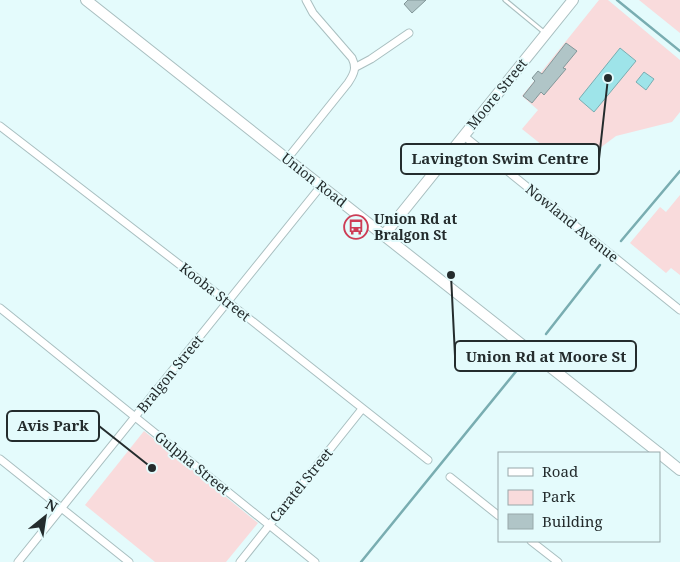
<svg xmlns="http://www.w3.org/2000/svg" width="680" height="562" viewBox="0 0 680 562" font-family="'Noto Serif',serif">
<rect width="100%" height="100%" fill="#e4fbfc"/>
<!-- green -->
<g fill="#f9dbdc">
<path d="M599,0H608L680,60V112L672,122L616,136L572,169L522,129L538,110L522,96Z"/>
<path d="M639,0H680V33Z"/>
<path d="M680,195V275L671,268L666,273L630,243L660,207L666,212Z"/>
<path d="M144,431L258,523L226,562H155L85,505Z"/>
</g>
<!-- water -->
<g fill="#9ee4e9" stroke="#79adb1">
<path d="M620,48L636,61L594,112L579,99Z"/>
<path d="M644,72L654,79L646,90L636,82Z"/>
</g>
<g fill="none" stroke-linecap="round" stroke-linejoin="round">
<!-- stream -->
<g stroke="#79adb1" stroke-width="2.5">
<path d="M617,0L680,51"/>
<path d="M621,241L680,171"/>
<path d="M546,334L600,265"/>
<path d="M361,562L522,364"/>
</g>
</g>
<!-- building -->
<g fill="#b0c5c7" stroke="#829799">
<path d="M408,0H426L412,13L404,4Z"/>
<path d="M566,43L577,51L563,68L566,69L544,95L541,92L532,103L523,96L535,81L532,78L538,71L542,74Z"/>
</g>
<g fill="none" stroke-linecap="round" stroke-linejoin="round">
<!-- lane casing -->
<g stroke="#a9bfc0" stroke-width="5.5">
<path id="lane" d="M505,0L545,33"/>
</g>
<!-- street casing -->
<g stroke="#a9bfc0" stroke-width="9">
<g id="street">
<path d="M356,67L371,59L409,33"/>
<path d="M0,126L228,302L428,460"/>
<path d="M464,136L680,310"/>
<path d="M287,159L348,83C354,74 357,68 352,58L313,13L306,0"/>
<path d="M0,308L315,562"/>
<path d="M0,459L129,562"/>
<path d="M450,477L499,516"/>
<path d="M531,541L558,562"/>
<path d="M18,562L321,186"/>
<path d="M240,562L362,409"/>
</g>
</g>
<!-- secondary casing -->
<g stroke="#a9bfc0" stroke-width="12">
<g id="secondary">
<path d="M86,0L659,453"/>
<path d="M384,235L573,0"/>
<path d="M659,453L680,470"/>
</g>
</g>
<!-- lane -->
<use href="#lane" stroke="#fff" stroke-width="3"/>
<!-- street -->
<use href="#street" stroke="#fff" stroke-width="7"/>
<!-- secondary -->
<use href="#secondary" stroke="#fff" stroke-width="10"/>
</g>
<!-- icons -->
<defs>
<g id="bus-ring" transform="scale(1.25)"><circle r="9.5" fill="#e4fbfc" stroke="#cd3d56" stroke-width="1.5"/><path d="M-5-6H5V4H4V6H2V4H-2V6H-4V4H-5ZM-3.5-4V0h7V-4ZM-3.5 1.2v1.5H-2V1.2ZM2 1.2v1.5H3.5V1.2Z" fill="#cd3d56"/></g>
</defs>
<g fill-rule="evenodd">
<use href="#bus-ring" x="356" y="227"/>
</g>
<g text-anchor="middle" stroke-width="4" stroke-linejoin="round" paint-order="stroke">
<!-- street labels -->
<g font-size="14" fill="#242c2d" stroke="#e4fbfc">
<text transform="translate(497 94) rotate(-51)" y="5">Moore Street</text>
<text transform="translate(314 180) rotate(38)" y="5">Union Road</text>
<text transform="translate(572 223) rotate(39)" y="5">Nowland Avenue</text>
<text transform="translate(215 292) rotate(38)" y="5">Kooba Street</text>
<text transform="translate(170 374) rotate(-51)" y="5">Bralgon Street</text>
<text transform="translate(192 463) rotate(39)" y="5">Gulpha Street</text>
<text transform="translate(301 485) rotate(-51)" y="5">Caratel Street</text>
</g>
<!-- poi labels -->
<g font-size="14" font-weight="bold" fill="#242c2d" stroke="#e4fbfc" text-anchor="start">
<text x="374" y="224">Union Rd at<tspan x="374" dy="16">Bralgon St</tspan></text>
</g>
</g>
<!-- callouts -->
<path fill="none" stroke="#242c2d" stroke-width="2" d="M608 78L599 159M451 275L455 356M152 468L99 426"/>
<g fill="#242c2d" stroke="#e4fbfc" stroke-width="2">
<circle cx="608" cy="78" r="5"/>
<circle cx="451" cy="275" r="5"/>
<circle cx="152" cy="468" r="5"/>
</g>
<g fill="#e4fbfc" stroke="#242c2d" stroke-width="2">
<rect x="401" y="144" width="198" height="30" rx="5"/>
<rect x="455" y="341" width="181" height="30" rx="5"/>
<rect x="7" y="411" width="92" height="30" rx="5"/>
</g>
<g font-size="15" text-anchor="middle" font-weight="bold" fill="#242c2d">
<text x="500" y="164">Lavington Swim Centre</text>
<text x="546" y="362">Union Rd at Moore St</text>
<text x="53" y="431">Avis Park</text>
</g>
<!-- legend -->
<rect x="498" y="452" width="162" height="90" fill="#e4fbfc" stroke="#97a8a9"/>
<rect x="508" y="468" width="25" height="8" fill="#ffffff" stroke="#97a8a9"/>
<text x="542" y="477" font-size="15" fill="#242c2d">Road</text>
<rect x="508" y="490" width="25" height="15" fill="#f9dbdc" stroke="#97a8a9"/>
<text x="542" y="502" font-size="15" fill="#242c2d">Park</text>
<rect x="508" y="514" width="25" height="15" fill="#b0c5c7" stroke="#97a8a9"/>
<text x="542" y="527" font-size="15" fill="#242c2d">Building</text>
<!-- north arrow -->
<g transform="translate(45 517) rotate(30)" stroke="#e4fbfc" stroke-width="4" paint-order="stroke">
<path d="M0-4L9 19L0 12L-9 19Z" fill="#242c2d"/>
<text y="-8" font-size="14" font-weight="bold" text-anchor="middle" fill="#242c2d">N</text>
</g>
</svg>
